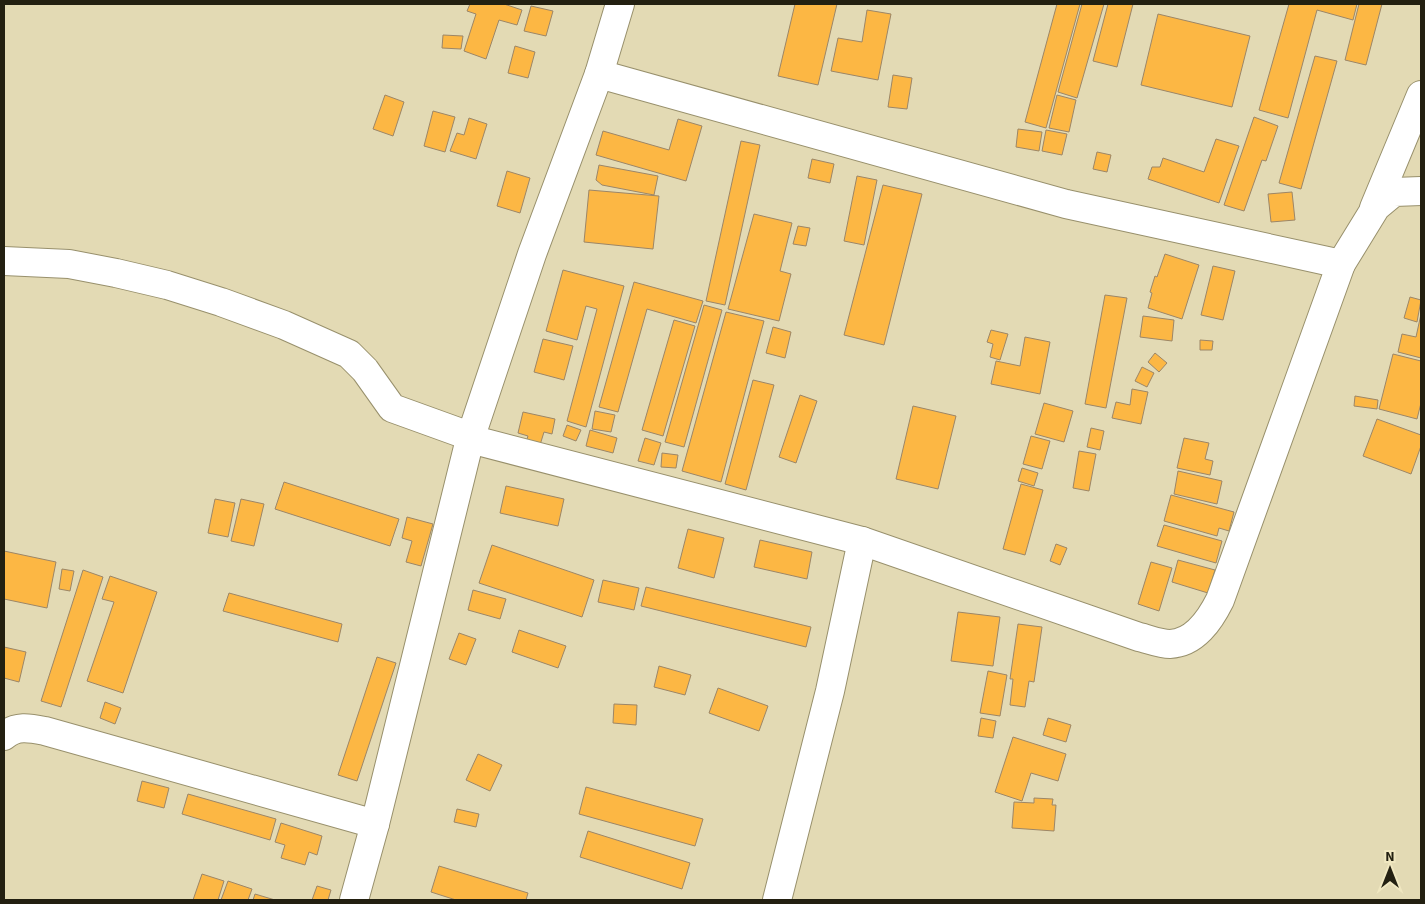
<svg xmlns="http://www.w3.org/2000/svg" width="1425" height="904" viewBox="0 0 1425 904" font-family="'Source Sans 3',sans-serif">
<rect width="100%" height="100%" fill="#e3dab4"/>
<!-- building -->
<g fill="#fcb744" stroke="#9c8667">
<path d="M470,4H504L522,10L517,25L499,20L486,59L464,51L476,14L467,11Z"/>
<path d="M795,4H837L818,85L778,76Z"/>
<path d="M1057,4H1080L1046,128L1025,122Z"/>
<path d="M1082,4H1104L1077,98L1058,92Z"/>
<path d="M1108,4H1133L1117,67L1093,61Z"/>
<path d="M1289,4H1357L1353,20L1317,10L1288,118L1259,110Z"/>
<path d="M1359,4H1382L1366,65L1345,60Z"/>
<path d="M531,6L553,11L546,36L524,31Z"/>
<path d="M867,10L891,14L878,80L831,71L838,38L862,42Z"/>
<path d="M1158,14L1250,36L1232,107L1141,85Z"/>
<path d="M443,35L463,36L461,49L442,48Z"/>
<path d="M515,46L535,52L528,78L508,73Z"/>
<path d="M1315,56L1337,61L1301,189L1279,183Z"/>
<path d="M893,75L912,78L907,109L888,107Z"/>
<path d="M385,95L404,102L393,136L373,129Z"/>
<path d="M1057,95L1076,100L1069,132L1049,128Z"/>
<path d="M433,111L455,117L445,152L424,146Z"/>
<path d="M1254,117L1278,126L1266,161L1262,160L1244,211L1224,205Z"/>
<path d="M469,118L487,124L476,159L450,151L457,133L464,135Z"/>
<path d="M678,119L702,126L686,181L596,155L603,131L669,150Z"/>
<path d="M1018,129L1042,132L1039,151L1016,147Z"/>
<path d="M1046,130L1067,134L1062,155L1042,151Z"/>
<path d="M1216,139L1239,146L1219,203L1148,179L1152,167H1160L1163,158L1204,172Z"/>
<path d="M741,141L760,145L725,305L706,301Z"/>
<path d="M1097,152L1111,155L1107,172L1093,169Z"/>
<path d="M812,159L834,164L830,183L808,178Z"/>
<path d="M599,165L658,176L654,195L602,185L596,180Z"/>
<path d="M507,171L530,178L520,213L497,206Z"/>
<path d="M857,176L877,180L864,245L844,241Z"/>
<path d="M883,185L922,194L884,345L844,335Z"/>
<path d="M589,190L659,196L653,249L584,242Z"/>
<path d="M1292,192L1295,220L1271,222L1268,194Z"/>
<path d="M754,214L792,223L780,271L791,274L779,321L728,309Z"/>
<path d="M798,226L810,228L806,246L793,244Z"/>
<path d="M1165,254L1199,265L1182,319L1148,308L1152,293L1150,292L1155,276L1157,277Z"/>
<path d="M1213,266L1235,271L1223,320L1201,315Z"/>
<path d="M563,270L624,286L586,427L567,421L597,309L586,306L577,340L546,331Z"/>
<path d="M634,282L703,301L696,323L647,309L618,412L599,407Z"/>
<path d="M1105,295L1127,298L1106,408L1085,404Z"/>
<path d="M1410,297L1421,300L1417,322L1404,318Z"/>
<path d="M704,305L722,310L684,447L665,442Z"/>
<path d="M726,312L764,321L721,482L682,471Z"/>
<path d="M1421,314V358L1398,352L1402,334L1416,337Z"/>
<path d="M1143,316L1174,320L1172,341L1140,337Z"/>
<path d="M674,320L695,326L663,436L642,430Z"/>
<path d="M773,327L791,332L785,358L766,353Z"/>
<path d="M991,330L1008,334L1000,360L990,357L993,344L987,342Z"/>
<path d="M1025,337L1050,342L1040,394L991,384L996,361L1020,366Z"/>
<path d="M543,339L573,346L564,380L534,372Z"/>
<path d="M1200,340L1213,341L1212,350H1200Z"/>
<path d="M1155,353L1167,363L1159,372L1148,362Z"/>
<path d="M1393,354L1421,361V403L1417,419L1379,409Z"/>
<path d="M1142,367L1154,373L1147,387L1135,381Z"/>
<path d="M753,380L774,385L746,490L725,484Z"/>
<path d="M1132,389L1148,392L1141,424L1112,418L1116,402L1130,405Z"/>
<path d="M800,395L817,401L796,463L779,457Z"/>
<path d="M1355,396L1378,400L1377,409L1354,406Z"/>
<path d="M1044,403L1073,411L1064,442L1035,434Z"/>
<path d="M913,406L956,416L938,489L896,479Z"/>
<path d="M595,411L615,415L611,432L592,429Z"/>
<path d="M523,412L555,419L552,434L544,432L540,445L526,442L528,436L518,433Z"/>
<path d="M1377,419L1421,435V446L1411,474L1363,456Z"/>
<path d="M567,425L581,430L576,441L563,436Z"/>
<path d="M1091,428L1104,431L1100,450L1087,447Z"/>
<path d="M590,430L617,438L613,453L586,446Z"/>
<path d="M1031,436L1050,441L1042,469L1023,464Z"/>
<path d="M645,438L661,443L654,465L638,461Z"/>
<path d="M1184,438L1209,443L1205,459L1213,461L1210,475L1177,468Z"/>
<path d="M1079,451L1096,454L1089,491L1073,488Z"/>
<path d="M662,453L678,455L676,468L661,467Z"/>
<path d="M1022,468L1038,473L1034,486L1018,481Z"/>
<path d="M1178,471L1222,481L1217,504L1174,494Z"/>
<path d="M284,482L399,519L390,546L275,509Z"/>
<path d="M1021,484L1043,490L1025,555L1003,549Z"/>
<path d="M506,486L564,499L558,526L500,513Z"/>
<path d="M1171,495L1234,512L1229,531L1219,528L1217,536L1164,521Z"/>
<path d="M215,499L235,503L228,537L208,533Z"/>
<path d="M241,499L264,504L254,546L231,541Z"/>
<path d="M407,517L433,524L421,566L406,562L412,541L402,538Z"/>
<path d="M1164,525L1222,541L1216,563L1157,546Z"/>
<path d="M688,529L724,538L714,578L678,568Z"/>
<path d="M760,540L812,552L807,579L754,567Z"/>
<path d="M1056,544L1067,548L1060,565L1050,561Z"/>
<path d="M492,545L594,580L582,617L479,583Z"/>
<path d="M4,551L56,562L47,608L4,599Z"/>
<path d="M1178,560L1215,570L1208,593L1172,582Z"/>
<path d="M1151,562L1172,568L1159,611L1138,604Z"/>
<path d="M62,569L74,571L70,591L59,589Z"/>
<path d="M83,570L103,577L61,707L41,701Z"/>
<path d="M110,576L157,592L123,693L87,681L114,602L102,599Z"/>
<path d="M603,580L639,588L634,610L598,602Z"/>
<path d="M646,587L811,627L806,647L641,606Z"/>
<path d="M473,590L506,599L500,619L468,610Z"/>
<path d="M229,593L342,624L338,642L223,611Z"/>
<path d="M958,612L1000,617L993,666L951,661Z"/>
<path d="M1018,624L1042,627L1034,682L1029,681L1025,707L1010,705L1013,679H1010Z"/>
<path d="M519,630L566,646L558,668L512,652Z"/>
<path d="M459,633L476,639L466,665L449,659Z"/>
<path d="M4,647L26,652L19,682L4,678Z"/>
<path d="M377,657L396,663L357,781L338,775Z"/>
<path d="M659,666L691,675L685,695L654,687Z"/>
<path d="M988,671L1007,675L1000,716L980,713Z"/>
<path d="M718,688L768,706L759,731L709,713Z"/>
<path d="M105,702L121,708L115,724L100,718Z"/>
<path d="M614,704L637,705L636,725L613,723Z"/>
<path d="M981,718L996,721L993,738L978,736Z"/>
<path d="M1048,718L1071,725L1066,742L1043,735Z"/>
<path d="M1013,737L1066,754L1058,781L1031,773L1022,801L995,792Z"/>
<path d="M478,754L502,765L490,791L466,780Z"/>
<path d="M142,781L169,788L164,808L137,801Z"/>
<path d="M586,787L703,819L695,846L579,814Z"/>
<path d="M188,794L276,819L270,840L182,814Z"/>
<path d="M1034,798L1053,799L1052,805H1056L1054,831L1012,828L1014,802L1034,803Z"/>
<path d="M457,809L479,814L476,827L454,822Z"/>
<path d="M281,823L322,836L317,855L309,852L305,865L281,858L285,845L275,842Z"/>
<path d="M588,831L690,863L682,889L580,857Z"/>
<path d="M439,866L528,893L526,900H456L431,892Z"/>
<path d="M202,874L224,881L218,900H193Z"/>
<path d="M228,881L252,889L248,900H221Z"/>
<path d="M317,886L331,890L328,900H312Z"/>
<path d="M255,894L275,900H253Z"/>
</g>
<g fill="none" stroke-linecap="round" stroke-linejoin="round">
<!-- minor casing -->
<g stroke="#98906c" stroke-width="30">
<g id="minor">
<path d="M599,74L620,4"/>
<path d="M1374,208L1421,95"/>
<path d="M4,261L69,264L116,273L167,285L221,302L284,325L349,354L365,370L392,408L464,434L470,439L862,541L1139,637C1148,639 1160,644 1170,644C1195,643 1210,620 1220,600L1341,264L1376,207L1394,192L1421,191"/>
<path d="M4,736C16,725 30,728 45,731L375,824"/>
<path d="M354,900L375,824L470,439L532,254L599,74L1066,204L1341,264"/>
<path d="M777,900L830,691L862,541"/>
</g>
</g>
<!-- minor -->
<use href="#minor" stroke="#fff" stroke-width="28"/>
</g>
<!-- border -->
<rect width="1425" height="904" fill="none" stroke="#232011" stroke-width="10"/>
<!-- north arrow -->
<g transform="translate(1390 869)" stroke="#f0e7c0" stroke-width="4" paint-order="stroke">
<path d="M0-4L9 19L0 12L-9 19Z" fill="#232011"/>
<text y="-8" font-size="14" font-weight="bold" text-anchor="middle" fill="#232011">N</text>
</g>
</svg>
